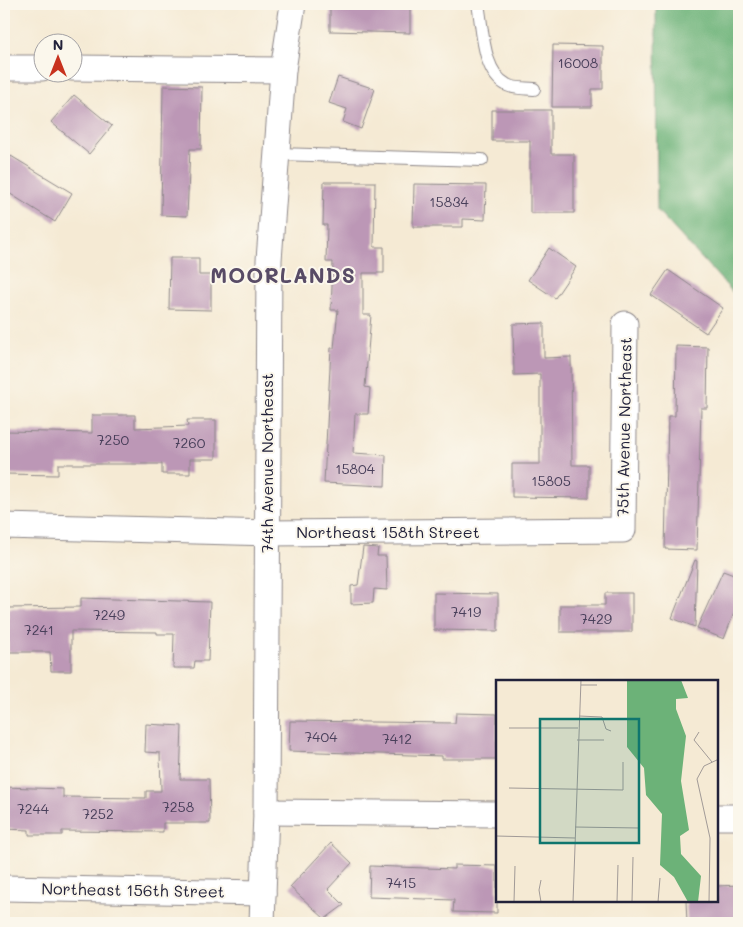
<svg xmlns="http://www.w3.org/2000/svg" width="743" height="927" viewBox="0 0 743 927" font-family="Mali,sans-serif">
<rect width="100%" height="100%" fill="#fbf7ec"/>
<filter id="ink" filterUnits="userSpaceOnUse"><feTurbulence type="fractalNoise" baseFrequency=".02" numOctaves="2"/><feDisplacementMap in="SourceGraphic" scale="10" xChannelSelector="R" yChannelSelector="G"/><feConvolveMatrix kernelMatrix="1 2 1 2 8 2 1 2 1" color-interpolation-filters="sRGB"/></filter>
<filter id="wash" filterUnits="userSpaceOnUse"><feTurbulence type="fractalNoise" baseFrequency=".0096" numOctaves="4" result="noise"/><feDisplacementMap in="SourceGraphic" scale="20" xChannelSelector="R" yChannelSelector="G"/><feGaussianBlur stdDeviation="1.12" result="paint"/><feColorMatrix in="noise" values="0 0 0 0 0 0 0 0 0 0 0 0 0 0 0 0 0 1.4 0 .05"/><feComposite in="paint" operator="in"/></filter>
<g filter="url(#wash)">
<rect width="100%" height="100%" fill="#f5ead4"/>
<!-- forest -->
<path fill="#6cb278" stroke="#476a5a" d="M656,4H739V299L657,210Z"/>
<g id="blocks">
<!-- building -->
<g fill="#bc97b6">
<path d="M330,4H410V33L330,31Z"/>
<path d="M553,45L603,46V89H592V107H552Z"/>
<path d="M338,77L375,89L361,129L343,122L347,109L329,103Z"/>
<path d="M163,86L202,87L201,149H190L187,216L161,215Z"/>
<path d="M74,95L112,126L89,154L51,122Z"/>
<path d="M492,110H551V154H574V213H530V141H492Z"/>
<path d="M11,156L72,193L55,222L4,190V168Z"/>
<path d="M324,182H375L374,247H384V273H363V315H371L365,387L370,388L368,414H355L353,453L386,455L385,486L324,483L331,348H334L338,310H331L333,262H326L327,225H323Z"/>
<path d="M414,184L486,185L485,220L463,219V227H413Z"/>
<path d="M549,248L576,267L555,298L528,280Z"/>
<path d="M170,258H199V275H211V310L169,309Z"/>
<path d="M668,270L723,308L706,333L651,295Z"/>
<path d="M544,323V358L571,357L572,465H589V498L512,497V464H540V374L514,375L513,324Z"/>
<path d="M676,346L708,347L707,408H701L697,550L665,549L668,416H675Z"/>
<path d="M92,415H135V428L188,426L187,420H216V459H190V474H162V464H58V475L5,474L6,431L92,433Z"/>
<path d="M363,547L378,548L377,556H386L387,590L374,589L373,603L351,604V586L358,585Z"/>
<path d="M695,560L697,561L695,627L672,618Z"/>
<path d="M723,571L739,577V600L724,639L697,628Z"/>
<path d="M434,593L498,594V631L434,630Z"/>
<path d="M605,593H632V632H560V605H605Z"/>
<path d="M81,598L210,602L208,661H195L194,668H173L174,634H157V632L71,631V671H51L50,652H8V608L81,607Z"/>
<path d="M456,713L497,714V759H442V756L289,751L290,721L455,723Z"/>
<path d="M146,724L182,726L180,779H209L210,823H163V832L62,831V835H29V830L4,829V787L63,789V797L146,798V791H161L160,753L145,752Z"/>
<path d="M331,843L352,863L328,889L344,905L325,919L290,887Z"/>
<path d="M454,865L497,866V913L453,912L454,900L369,897L370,866L454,869Z"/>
<path d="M739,885V923H687L686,901H717V886Z"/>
</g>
</g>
</g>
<g filter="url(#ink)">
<use href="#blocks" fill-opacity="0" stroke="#8c8688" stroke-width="1"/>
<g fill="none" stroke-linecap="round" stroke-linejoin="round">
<!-- lane casing -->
<g stroke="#8c8688" stroke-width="14">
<g id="lane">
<path d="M478,4C483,29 482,72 507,85C514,89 526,88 534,89"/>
<path d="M277,154L482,160"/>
</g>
</g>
<!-- street casing -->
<g stroke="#8c8688" stroke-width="27">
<g id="street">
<path d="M4,68H42"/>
<path d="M72,68L283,70"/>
<path d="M4,526L267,533L623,530L625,324"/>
<path d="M266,812L497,814"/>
<path d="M717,817H739"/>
<path d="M4,888L263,893"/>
<path d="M262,923L266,812L269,260L283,70L293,4"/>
</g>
</g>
<!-- lane -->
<use href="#lane" stroke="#fff" stroke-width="12"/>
<!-- street -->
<use href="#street" stroke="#fff" stroke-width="25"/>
</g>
</g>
<g text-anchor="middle" stroke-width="4" stroke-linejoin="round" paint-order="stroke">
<!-- number labels -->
<g font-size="14" fill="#483f5a">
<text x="578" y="68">16008</text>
<text x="449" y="207">15834</text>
<text x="113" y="445">7250</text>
<text x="189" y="448">7260</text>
<text x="355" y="474">15804</text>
<text x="551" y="486">15805</text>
<text x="466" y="617">7419</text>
<text x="109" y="620">7249</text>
<text x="596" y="624">7429</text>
<text x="39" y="635">7241</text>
<text x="321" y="742">7404</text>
<text x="397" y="744">7412</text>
<text x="178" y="812">7258</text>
<text x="33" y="814">7244</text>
<text x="98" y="819">7252</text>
<text x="401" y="888">7415</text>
</g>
<!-- street labels -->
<g font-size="16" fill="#22223b" stroke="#fbf7ec">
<text transform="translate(624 427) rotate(-89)" y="6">75th Avenue Northeast</text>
<text transform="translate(267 463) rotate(-90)" y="6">74th Avenue Northeast</text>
<text x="388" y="538">Northeast 158th Street</text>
<text transform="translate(133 890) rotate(1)" y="6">Northeast 156th Street</text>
</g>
<!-- district labels -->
<g font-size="21" font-weight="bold" letter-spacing="1" fill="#584b66" stroke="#fbf7ec">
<text x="283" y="283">MOORLANDS</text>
</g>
</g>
<!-- overview -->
<g transform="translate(496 680)">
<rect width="222" height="222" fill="#f5ead4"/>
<path d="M131,0H185L192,18L180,19V29L190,56L185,101L193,150L184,156L185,174L205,196L202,222H192L178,197L164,185L166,134L150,115L148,88L131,67Z" fill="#6cb278"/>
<path fill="none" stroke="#a19a97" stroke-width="1" d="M85,5H101M83,36L106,37L110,49L115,51M13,48H82M203,52L198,60L216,82M81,60H108M13,108L127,110V82M79,147L143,148M0,156L79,158M18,222L19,186M45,222L43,210L45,200M77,222L85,0M121,222L122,185M136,222L137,177M162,222L164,198M213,222L214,158L201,99L208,86L223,79"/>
<path fill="#0f766e" fill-opacity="0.15" stroke="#0f766e" stroke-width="2.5" d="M44,39H143V163H44Z"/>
<rect width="222" height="222" fill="none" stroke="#22223b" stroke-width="2.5"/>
</g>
<!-- margin -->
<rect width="743" height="927" fill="none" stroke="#fbf7ec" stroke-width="20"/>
<!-- north arrow -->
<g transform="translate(58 58)"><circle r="24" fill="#fbf7ec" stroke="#a4a2a5"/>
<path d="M0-4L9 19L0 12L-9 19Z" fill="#c8321e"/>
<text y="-8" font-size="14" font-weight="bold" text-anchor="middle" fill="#22223b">N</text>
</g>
</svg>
